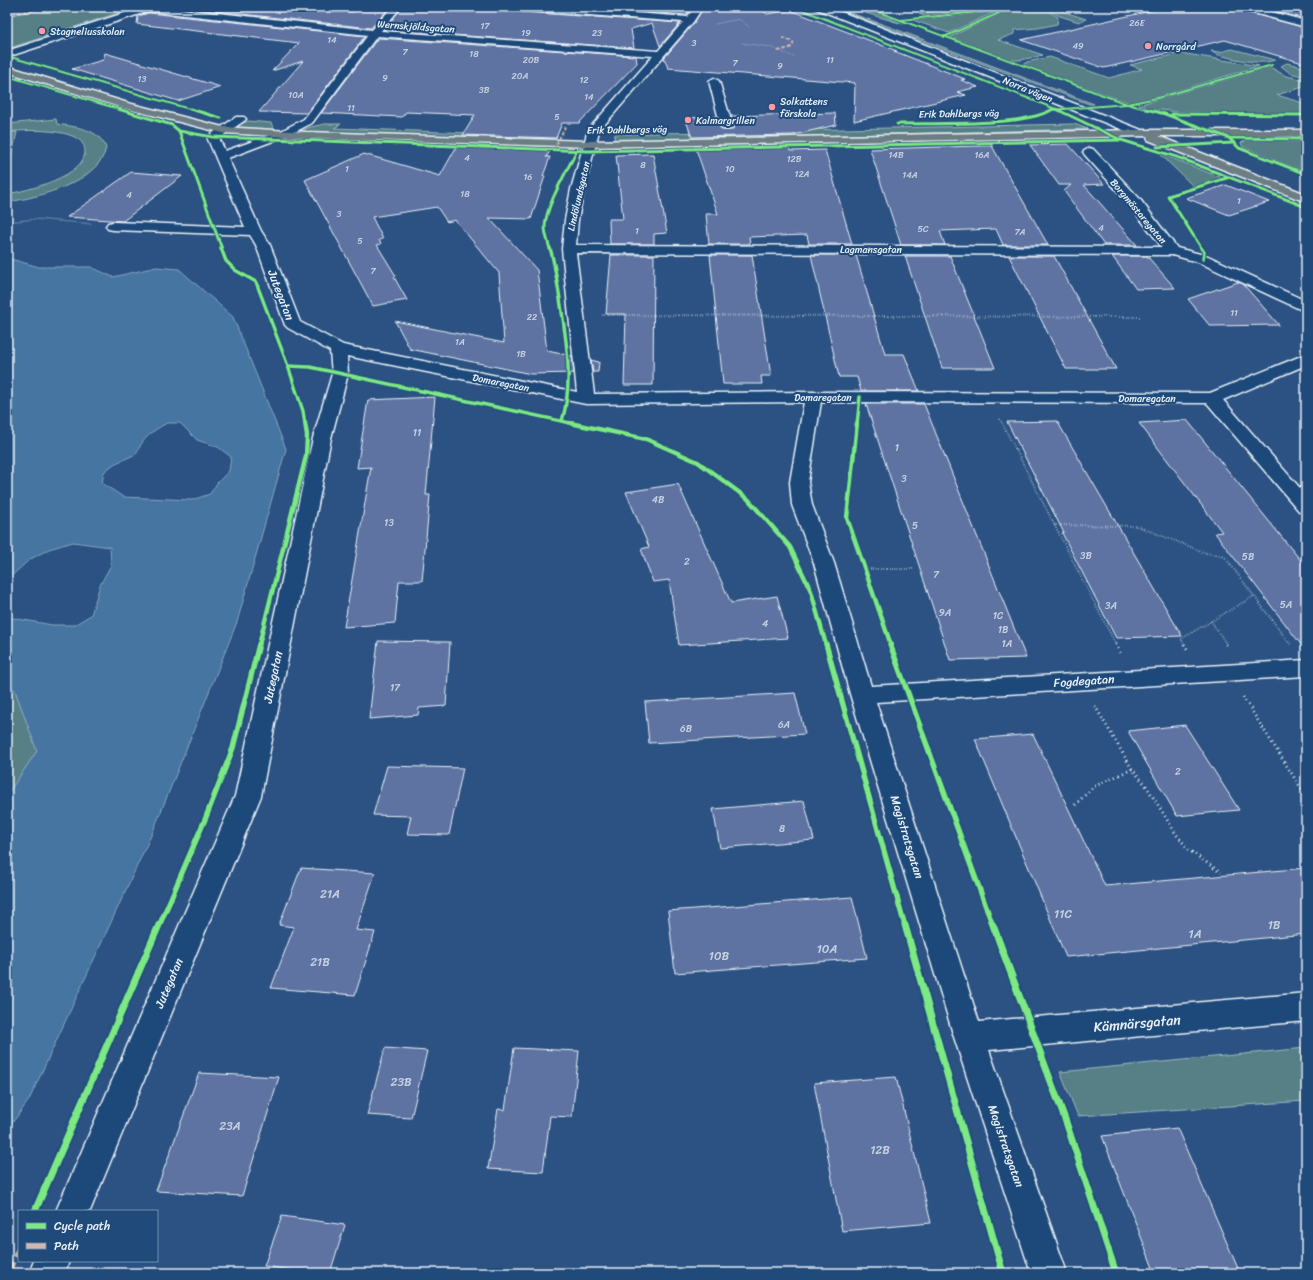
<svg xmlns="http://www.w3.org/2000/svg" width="1313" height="1280" viewBox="0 0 1313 1280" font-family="Sriracha,sans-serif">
<rect width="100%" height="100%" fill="#2b5282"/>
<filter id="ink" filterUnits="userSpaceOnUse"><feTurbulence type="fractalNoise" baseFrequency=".025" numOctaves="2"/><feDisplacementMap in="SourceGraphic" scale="8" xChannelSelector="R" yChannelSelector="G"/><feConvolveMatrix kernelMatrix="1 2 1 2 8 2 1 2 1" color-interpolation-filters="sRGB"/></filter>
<g filter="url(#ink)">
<!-- green -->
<g fill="#567f86" stroke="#9fb8bf">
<path d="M61,7H136L7,49V16L35,10Z"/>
<path d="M823,7H833L882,24L1094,104H1089L864,19Z"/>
<path d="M845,7H862L903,24Z"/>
<path d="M959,7H1007L925,16L919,14Z"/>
<path d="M1044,7H1049L1086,19L1079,22L1060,16Z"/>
<path d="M1019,9L1048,11L1058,17L1057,24L1038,28L1014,30V34L998,40L1043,55L1021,60H1009L950,37L1003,12Z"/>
<path d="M990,12H995L949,33L913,20Z"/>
<path d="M1232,49L1275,60C1260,66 1231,58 1215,54L1211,51L1220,52Z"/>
<path d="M1180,53L1259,66L1160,96L1130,103L1022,65L1027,62L1050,57L1109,78L1142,69L1130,65Z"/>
<path d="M1287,63L1306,68V77L1290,73L1281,66Z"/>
<path d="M1270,67L1286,76L1306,80V86L1277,95L1306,104V114L1179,112L1152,109L1138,105Z"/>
<path d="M56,119L57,124C75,127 99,128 106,148C99,182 37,198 7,202V194C26,191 87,176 85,150C83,126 22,130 7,132V124Z"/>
<path d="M248,121L271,123L275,131L229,128Z"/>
<path d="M325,124H341L334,128L552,136L553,141L296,133L310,127Z"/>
<path d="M1074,124L1088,129L614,141L615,134Z"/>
<path d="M17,132L7,177V133Z"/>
<path d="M1247,140L1306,141V172L1243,147L1241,143Z"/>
<path d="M1159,153L1222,178L1194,187Z"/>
<path d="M7,685L15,690L37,751L7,795Z"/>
<path d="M1306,1048V1101L1078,1116L1060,1072Z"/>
</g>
<!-- water -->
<path fill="#4474a0" stroke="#86a6c3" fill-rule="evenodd" d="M7,258L39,267H91L113,277L156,267L179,269L233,317L286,449L237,622L154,829L29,1100L7,1130V795L37,751L15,690L7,685V617L52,625H74L91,615L100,585L111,565L110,547L73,542L49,549L29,560L7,580ZM167,423H180L197,440L218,447L231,457L229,471L217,483L210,494L192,500L123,497L102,483L104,472L114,464L136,454C143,438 152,431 167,423Z"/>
<!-- building -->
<g fill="#5f73a2" stroke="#e8f1f8">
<path d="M177,7H274L353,12L360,7H390L371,28Z"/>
<path d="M402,7H517L522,12L680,23L660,46L652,23L631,29L634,48L384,30Z"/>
<path d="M576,7H693L686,15Z"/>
<path d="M704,7H758L767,14L790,10L897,51H894L965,79L961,80L978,87L957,92L966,95L854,121L855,83L668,68L664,58L694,23Z"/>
<path d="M1168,7H1237L1239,10L1306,28V64L1225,40L1104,68L1021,40Z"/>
<path d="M1258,7H1306V19Z"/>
<path d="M149,13L365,36L307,113L259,112L303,61L272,71L299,43L137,24L138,16Z"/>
<path d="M378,38L636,56L637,63L579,123H562L556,138L463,135L475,115L406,112L402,117L321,113Z"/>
<path d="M105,53L221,87L178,101L72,69L103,60Z"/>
<path d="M835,113L836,125L793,135L692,137L685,118L717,117L722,130H731L734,127L731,116Z"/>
<path d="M458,144L553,147L546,157H550L543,176H545L531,219L489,218L537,270L547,351L572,356L574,373L531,374L410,349L395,321L504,343L499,273L455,220L447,222L437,207L372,217L383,239L379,240L381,244L377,245L396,276L394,277L407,300L373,306L305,180L364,154L440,176Z"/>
<path d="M1068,144L1104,184L1084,185L1137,245H1104L1064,191L1071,185H1059L1030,145Z"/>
<path d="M789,145L790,151L825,150L852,244H809L807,235L749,237L750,244H709L706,214H718L695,146Z"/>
<path d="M981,146H992L1048,245H1003L996,229L940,231L945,245H901L870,149Z"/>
<path d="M653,154L667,233L654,234V244H610L609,219H623L616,155Z"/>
<path d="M131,172L182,176L123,221L67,217Z"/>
<path d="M1226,185L1269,202L1229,215L1186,198Z"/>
<path d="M611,255H654L653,385H624L626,314H606Z"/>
<path d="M710,255H752L771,376H761L762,384H723Z"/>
<path d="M811,255H856L885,354H904L919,391H861L857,377H839Z"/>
<path d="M905,256H950L995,368H942Z"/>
<path d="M1009,256H1054L1116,369H1066Z"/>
<path d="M1112,256H1147L1175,288L1136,289Z"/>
<path d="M1238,282L1243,284L1279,325L1210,326L1188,299Z"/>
<path d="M591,360L599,362L598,372H593Z"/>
<path d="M435,397L426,495H430L422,581H399L395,623L344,627L371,467L357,468L368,400Z"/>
<path d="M866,404H924L1026,658L950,660Z"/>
<path d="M1187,420L1306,567V651L1215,533L1222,532L1139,423Z"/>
<path d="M1057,421L1121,531L1182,636L1116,638L1062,533H1064L1007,422Z"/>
<path d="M678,484L731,603L777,596L788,638L679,645L669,580L653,582L641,549L649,547L626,492Z"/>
<path d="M378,641L450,642L446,706L419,708L418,715L369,719Z"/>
<path d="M795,693L805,734L649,743L645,702Z"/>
<path d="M1185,725L1239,810L1177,816L1128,731Z"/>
<path d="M1033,734L1105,886L1306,868V934L1066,957L975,739Z"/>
<path d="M387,766L463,768L449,835L407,834L411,816L373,815Z"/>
<path d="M804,801L814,840L720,848L713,809Z"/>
<path d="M301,868L375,873L356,930L375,932L355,995L271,988L294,927L279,925Z"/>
<path d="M852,897L867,958L675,973L668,911Z"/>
<path d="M385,1048L427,1051L411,1118L367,1115Z"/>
<path d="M514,1048L579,1051L572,1117L550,1116L543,1172L488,1169L498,1109L505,1110Z"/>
<path d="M199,1073L279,1077L242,1196L156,1191Z"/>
<path d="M896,1077L931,1223L842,1231L814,1083Z"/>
<path d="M1177,1128L1240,1273H1155L1102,1136Z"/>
<path d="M282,1216L345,1225L330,1273H311L264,1266Z"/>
</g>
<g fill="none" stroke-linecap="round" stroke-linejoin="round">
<!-- minor casing -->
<g stroke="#e8f1f8" stroke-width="3">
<g id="minor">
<path d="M143,7H163L372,30L392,7H401L381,31L658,51L683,22L522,10L518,7H556L687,17L695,7H703L693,22L599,131L584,189L578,220L576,245L1162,247L1129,204L1085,155L1083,152L1089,148L1093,149L1139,198L1177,248L1208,256L1306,301V312L1198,262L1172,255L576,253L594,394L813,392L1210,393L1306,354V365L1223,400L1306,495V513L1299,511L1207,403L821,402L808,482L812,505L834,563L871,686L1306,660V676L876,702L979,1022L1306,993V1021L989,1050L1067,1273H1031L954,1037L850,694L814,563L792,505L790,482L804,402L586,404L347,356L348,374L331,438L261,796L90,1211H56L235,796L313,438L332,374L330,351L288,328L285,325L256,245L250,235L113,230L108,229L106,226L108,223L113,222L245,227L207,137L236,117H244L246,119L244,121L219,138L225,151L281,131L304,119L368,35L149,11L7,57V51ZM377,36L653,56L588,130L571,189L565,220L562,249L577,392L343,345L300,322L270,245L261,231L228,158L289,135L312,123Z"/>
<path d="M812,7H825L844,13L1144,131L1146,133L1144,135H1136Z"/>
<path d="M1238,7H1252L1306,21V27L1239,9Z"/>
<path d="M714,78L719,81L733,127L731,129H723L721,127L709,81Z"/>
<path d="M34,1261H69L65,1273H29Z"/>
</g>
</g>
<!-- major casing -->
<g stroke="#e8f1f8" stroke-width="3">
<path id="major" d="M7,66L128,103L223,127L306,132L590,141L1140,130H1306V136H1158L1306,194V202L1148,140L1147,136L590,147L306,138L223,133L120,107L7,72Z"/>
</g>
<!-- path-far3 -->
<g stroke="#e8f1f8" stroke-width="1" stroke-dasharray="0.5 1.5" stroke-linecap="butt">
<path d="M715,24L739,19L749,27"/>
<path d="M742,43L770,47L794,57"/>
</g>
<!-- path-far2 -->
<path stroke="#e8f1f8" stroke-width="1.5" stroke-dasharray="0.5 1.5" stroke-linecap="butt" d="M7,222L35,219L92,224"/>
<!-- path-far1 -->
<g stroke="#e8f1f8" stroke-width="2" stroke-dasharray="0.5 2" stroke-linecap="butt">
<path d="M602,315L1142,317"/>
<path d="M1000,419L1116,645"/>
<path d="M1054,525L1137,526L1206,553L1224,556L1290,644"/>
<path d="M865,569H913"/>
<path d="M1211,621L1227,645"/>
<path d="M1185,645L1181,639L1254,596"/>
</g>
<!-- path -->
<g stroke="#e8f1f8" stroke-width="3" stroke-dasharray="1 3.5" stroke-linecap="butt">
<path d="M1116,644L1120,653"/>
<path d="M1184,644L1188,650"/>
<path d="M1226,644L1228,647"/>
<path d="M1243,697L1306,796"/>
<path d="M1095,706L1132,769L1145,784L1176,834L1189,850L1221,873"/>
<path d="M1075,805L1093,787L1132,769"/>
</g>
<!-- minor -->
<use href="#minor" fill="#1f4a7a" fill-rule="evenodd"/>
<!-- major -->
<use href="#major" fill="#6c7e84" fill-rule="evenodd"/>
<!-- quiet-far1 -->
<g stroke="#d1b7ad" stroke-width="2" stroke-dasharray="3.5 2" stroke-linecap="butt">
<path d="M7,15L53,7"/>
<path d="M778,51L790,48L793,45V42L781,37"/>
<path d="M554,149L565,127"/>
</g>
<!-- quiet -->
<path stroke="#d1b7ad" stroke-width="5.5" stroke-dasharray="12 5.5" stroke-linecap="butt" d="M8,1273L19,1248"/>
<!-- cycleway-far5 casing -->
<g stroke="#1f4a7a" stroke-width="3">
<g id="cycleway-far5">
<path d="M795,7L1058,110"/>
<path d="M865,7L1127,104L1150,110"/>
<path d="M901,20L1026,7"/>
<path d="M944,37L999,13"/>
<path d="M7,56L193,110"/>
<path d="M7,76L122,110"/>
<path d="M1051,110L1127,104L1157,98L1272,65"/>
</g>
</g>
<!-- cycleway-far4 casing -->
<g stroke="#1f4a7a" stroke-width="4.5">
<g id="cycleway-far4">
<path d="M118,109L172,125L179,131L213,137L588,151L1121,140"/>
<path d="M190,109L221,118"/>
<path d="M1056,109L1121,140L1177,157L1306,207"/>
<path d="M1146,109L1165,114L1229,138L1306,139"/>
<path d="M1172,114L1306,115"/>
<path d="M897,124C932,123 1026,127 1053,109"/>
<path d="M179,131L222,249"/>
<path d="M1229,138L1239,148L1306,174"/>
<path d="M1157,147L1233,143"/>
<path d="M550,249C548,242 545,234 545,227C545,207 568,169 577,150"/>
<path d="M1202,249L1168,196L1230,177"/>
</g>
</g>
<!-- cycleway-far3 casing -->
<g stroke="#1f4a7a" stroke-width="5.5">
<g id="cycleway-far3">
<path d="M221,248L226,261L235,270L256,282L288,366L303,411L305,424"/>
<path d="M550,248C555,264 557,282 560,299C566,339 574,381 562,421"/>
<path d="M1201,248L1204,252L1203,259"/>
<path d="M288,366L310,367L575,424"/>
<path d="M857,424L860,397"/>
</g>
</g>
<!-- cycleway-far2 casing -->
<g stroke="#1f4a7a" stroke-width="6">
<g id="cycleway-far2">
<path d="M570,423L646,439L698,462L748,499L790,547L811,591L826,645"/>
<path d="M857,423L847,518L891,645"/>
<path d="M259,645L306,456L307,435L305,423"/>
</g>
</g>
<!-- cycleway-far1 casing -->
<g stroke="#1f4a7a" stroke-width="8">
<g id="cycleway-far1">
<path d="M826,644L905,926"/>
<path d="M890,644L993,926"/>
<path d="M159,926L206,817L233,748L259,644"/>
</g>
</g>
<!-- cycleway casing -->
<g stroke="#1f4a7a" stroke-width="10">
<g id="cycleway">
<path d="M905,925L1003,1273"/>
<path d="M993,925L1066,1122L1116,1273"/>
<path d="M35,1211L159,925"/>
</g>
</g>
<!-- cycleway-far5 -->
<use href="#cycleway-far5" stroke="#7ce984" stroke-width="2"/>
<!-- cycleway-far4 -->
<use href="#cycleway-far4" stroke="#7ce984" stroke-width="3"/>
<!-- cycleway-far3 -->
<use href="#cycleway-far3" stroke="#7ce984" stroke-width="3.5"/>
<!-- cycleway-far2 -->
<use href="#cycleway-far2" stroke="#7ce984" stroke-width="4.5"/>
<!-- cycleway-far1 -->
<use href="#cycleway-far1" stroke="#7ce984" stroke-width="5.5"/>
<!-- cycleway -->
<use href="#cycleway" stroke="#7ce984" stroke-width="7"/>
</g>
</g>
<!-- markers -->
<g fill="#ff9aa2" stroke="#1f4a7a" stroke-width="1.5">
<circle cx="42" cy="31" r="4"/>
<circle cx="1148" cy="46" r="4"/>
<circle cx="772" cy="107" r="4"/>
<circle cx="688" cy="120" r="4"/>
</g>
<g text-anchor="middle" stroke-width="4" stroke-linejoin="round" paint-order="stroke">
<!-- far-number labels -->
<g font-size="9" fill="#c6d2e2">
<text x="1137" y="26">26E</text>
<text x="485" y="29">17</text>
<text x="526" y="36">19</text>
<text x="597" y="36">23</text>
<text x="332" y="43">14</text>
<text x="694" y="46">3</text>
<text x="1078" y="49">49</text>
<text x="405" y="55">7</text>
<text x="474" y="57">18</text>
<text x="531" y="63">20B</text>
<text x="830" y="63">11</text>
<text x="735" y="66">7</text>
<text x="780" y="69">9</text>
<text x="520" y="79">20A</text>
<text x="385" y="81">9</text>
<text x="142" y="82">13</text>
<text x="584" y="83">12</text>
<text x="484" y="93">3B</text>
<text x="296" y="98">10A</text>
<text x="589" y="100">14</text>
<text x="351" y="111">11</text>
<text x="557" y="120">5</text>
<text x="896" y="158">14B</text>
<text x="982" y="158">16A</text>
<text x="467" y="161">4</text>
<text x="794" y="162">12B</text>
<text x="643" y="168">8</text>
<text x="347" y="172">1</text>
<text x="730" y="172">10</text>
<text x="802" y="177">12A</text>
<text x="910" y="178">14A</text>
<text x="528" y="180">16</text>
<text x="465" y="197">18</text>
<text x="129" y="198">4</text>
<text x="1239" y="204">1</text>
<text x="339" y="217">3</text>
<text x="1101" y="231">4</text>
<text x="923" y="232">5C</text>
<text x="637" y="234">1</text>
<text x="1020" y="235">7A</text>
<text x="360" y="244">5</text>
<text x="373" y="274">7</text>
<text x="1234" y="316">11</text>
<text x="532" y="320">22</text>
<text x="460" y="345">1A</text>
<text x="521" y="357">1B</text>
</g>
<!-- far-street labels -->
<g font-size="10" fill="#e8f1f8" stroke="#1f4a7a">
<text transform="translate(416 26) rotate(4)" y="4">Wernskjöldsgatan</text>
<text transform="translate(1028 89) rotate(22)" y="4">Norra vägen</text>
<text transform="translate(959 113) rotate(-1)" y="4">Erik Dahlbergs väg</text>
<text transform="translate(627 129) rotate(-1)" y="4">Erik Dahlbergs väg</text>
<text transform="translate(578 196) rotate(-77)" y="4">Lindölundsgatan</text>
<text transform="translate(1139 211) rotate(50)" y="4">Borgmästaregatan</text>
<text x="871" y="253">Lagmansgatan</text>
<text transform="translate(501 382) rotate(11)" y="4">Domaregatan</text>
<text x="823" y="401">Domaregatan</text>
<text x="1147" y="402">Domaregatan</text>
</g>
<!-- far-poi labels -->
<g font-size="10" fill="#e8f1f8" stroke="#1f4a7a" text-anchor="start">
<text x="50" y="35">Stagneliusskolan</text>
<text x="1156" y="50">Norrgård</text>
<text x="780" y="105">Solkattens<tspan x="780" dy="12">förskola</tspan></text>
<text x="696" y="124">Kalmargrillen</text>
</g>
<!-- number labels -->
<g font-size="10" fill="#c6d2e2">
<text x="417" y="436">11</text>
<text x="897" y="451">1</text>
<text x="904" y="482">3</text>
<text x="658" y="503">4B</text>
<text x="389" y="526">13</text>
<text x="915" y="529">5</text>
<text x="1086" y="559">3B</text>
<text x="1248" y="560">5B</text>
<text x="687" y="565">2</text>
<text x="936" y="578">7</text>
<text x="1286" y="608">5A</text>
<text x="1111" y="609">3A</text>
<text x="945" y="616">9A</text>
<text x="998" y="619">1C</text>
<text x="765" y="627">4</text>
<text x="1003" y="633">1B</text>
<text x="1007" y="647">1A</text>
<text x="395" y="691">17</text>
<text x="784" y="728">6A</text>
<text x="686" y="732">6B</text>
<text x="1178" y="775">2</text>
<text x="782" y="832">8</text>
</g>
<!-- street labels -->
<g font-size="12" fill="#e8f1f8" stroke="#1f4a7a">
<text transform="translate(281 295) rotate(69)" y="4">Jutegatan</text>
<text transform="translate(273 677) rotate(-78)" y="4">Jutegatan</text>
<text transform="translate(1084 681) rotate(-4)" y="4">Fogdegatan</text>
<text transform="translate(907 837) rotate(73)" y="4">Magistratsgatan</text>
<text transform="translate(169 983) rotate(-67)" y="4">Jutegatan</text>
<text transform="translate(1006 1146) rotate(71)" y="4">Magistratsgatan</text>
</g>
<!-- near-number labels -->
<g font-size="12" fill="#c6d2e2">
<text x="330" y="898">21A</text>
<text x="1063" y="918">11C</text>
<text x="1274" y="929">1B</text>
<text x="1195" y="938">1A</text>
<text x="827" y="953">10A</text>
<text x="719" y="960">10B</text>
<text x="320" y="966">21B</text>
<text x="401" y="1086">23B</text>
<text x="230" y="1130">23A</text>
<text x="880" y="1154">12B</text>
</g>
<!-- near-street labels -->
<g font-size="14" fill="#e8f1f8" stroke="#1f4a7a">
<text transform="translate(1137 1023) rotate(-5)" y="5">Kämnärsgatan</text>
</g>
</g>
<!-- margin -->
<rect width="1313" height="1280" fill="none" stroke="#1f4a7a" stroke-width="24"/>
<rect x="12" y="12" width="1289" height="1256" fill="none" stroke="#e8f1f8" stroke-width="1.5" filter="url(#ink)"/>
<!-- legend -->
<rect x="18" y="1210" width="140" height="52" fill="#1f4a7a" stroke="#6f8dac"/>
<rect x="26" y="1223" width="20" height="6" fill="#7ce984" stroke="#6f8dac"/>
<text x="54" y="1230" font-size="12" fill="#e8f1f8">Cycle path</text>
<rect x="26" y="1243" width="20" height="6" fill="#d1b7ad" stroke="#6f8dac"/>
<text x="54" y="1250" font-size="12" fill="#e8f1f8">Path</text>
</svg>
